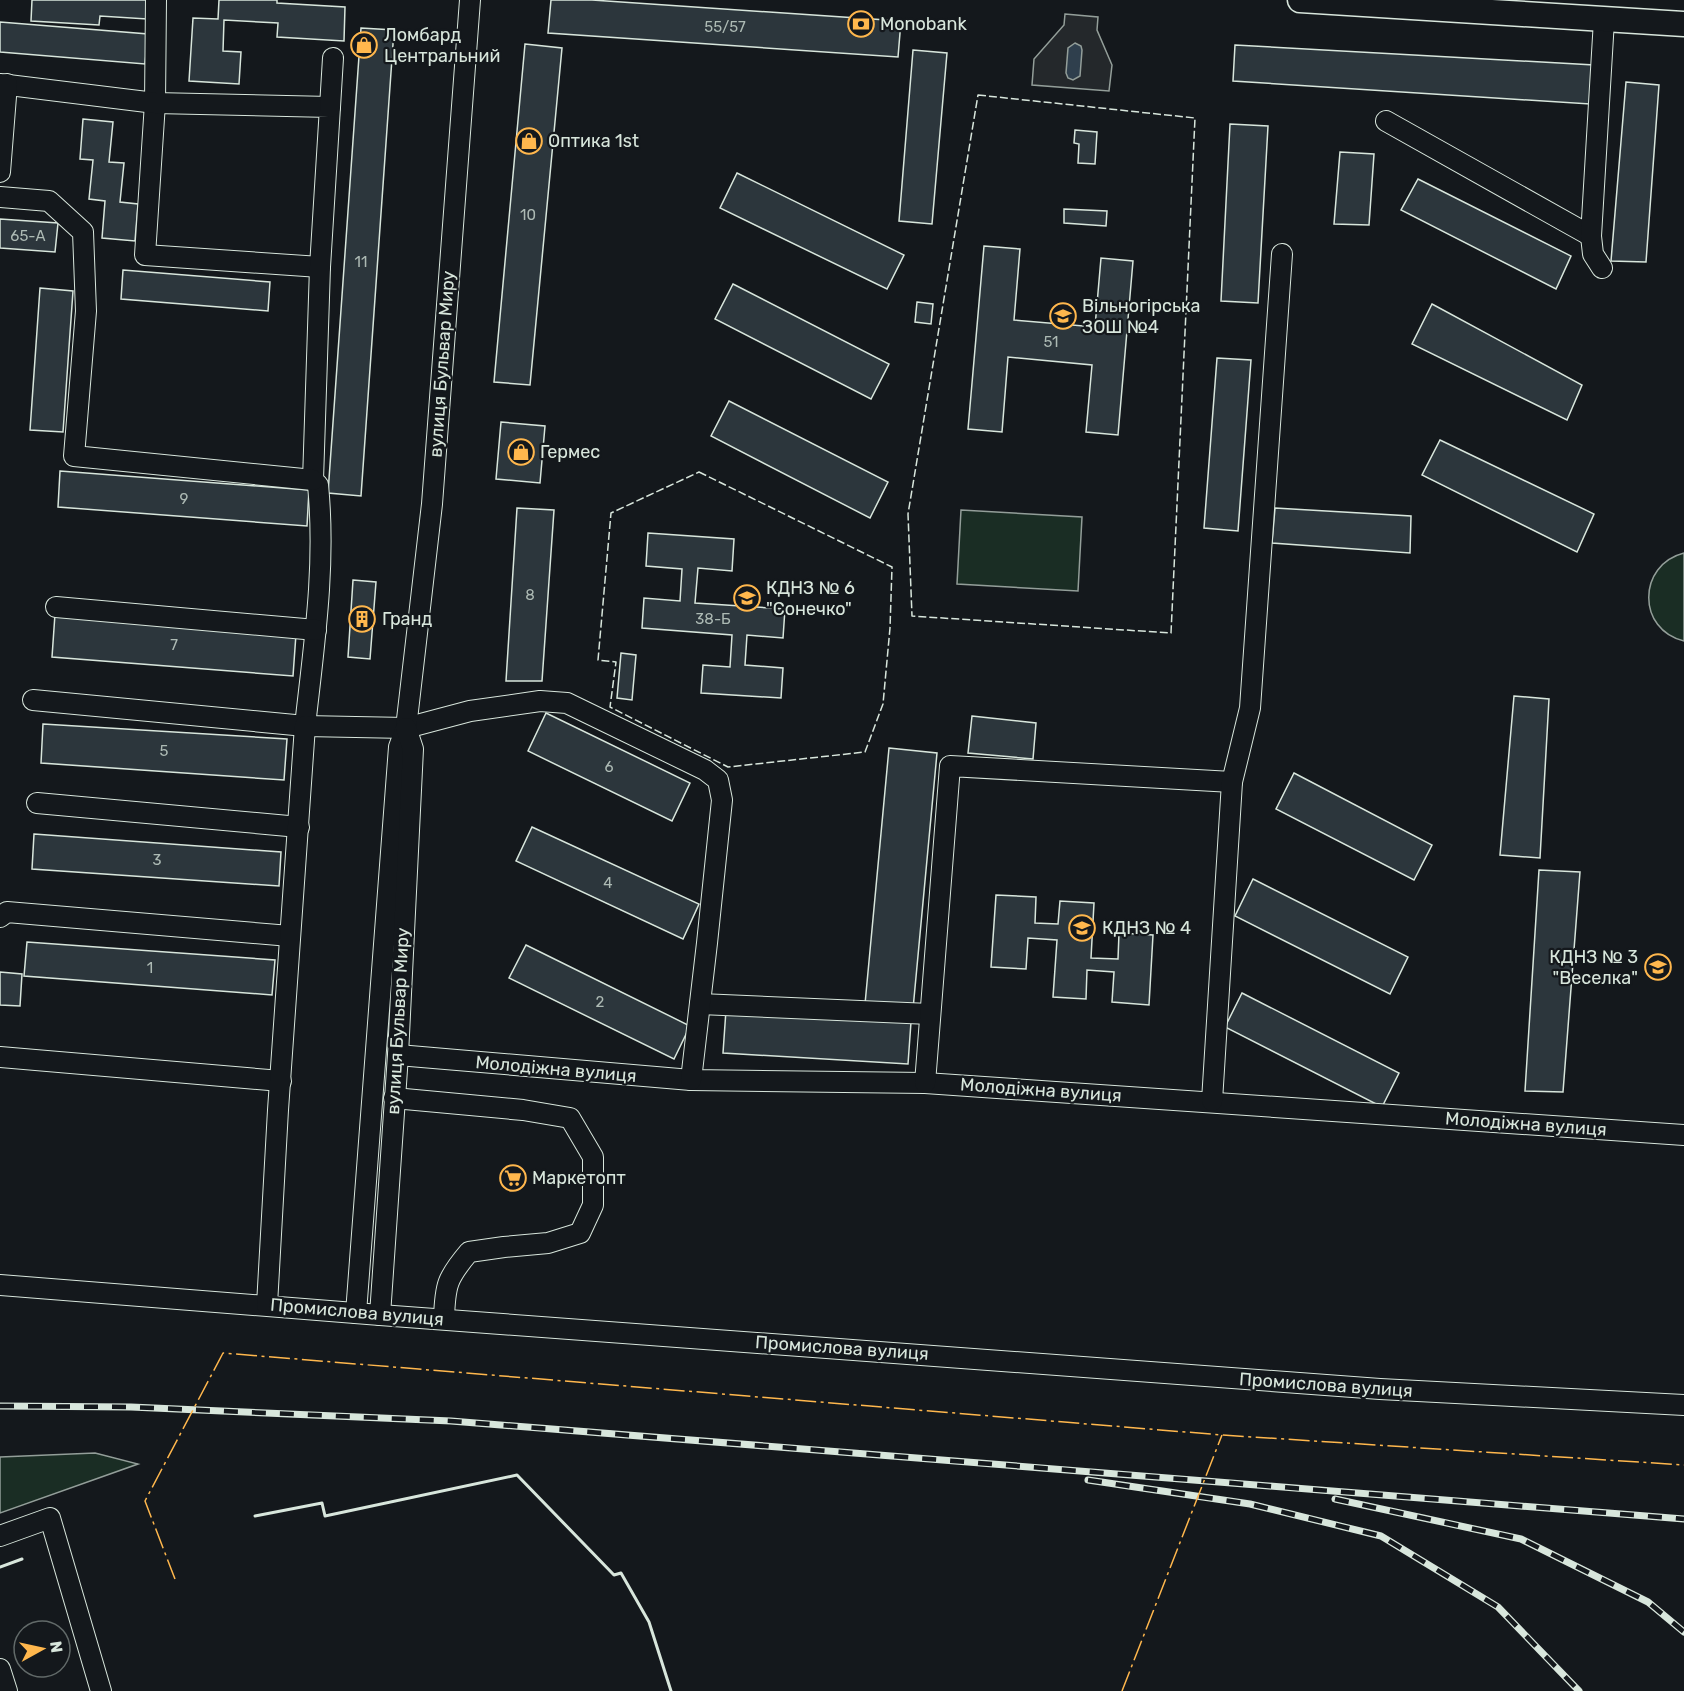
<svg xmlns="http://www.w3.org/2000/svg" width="1684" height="1691" viewBox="0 0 1684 1691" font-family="Rubik,sans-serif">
<rect width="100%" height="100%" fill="#14181c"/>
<!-- green -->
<g fill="#1a2d24" stroke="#939e99" stroke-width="1.5">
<path d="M961,510L1082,517L1078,591L957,584Z"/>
<path d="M1684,553V641C1637,630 1637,565 1684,553Z"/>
<path d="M95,1453L138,1464L0,1513V1457Z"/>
</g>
<!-- parking -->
<path fill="#24282b" stroke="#939e99" stroke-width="1.5" d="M1065,14L1098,17L1097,30L1112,65L1109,91L1032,85L1034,59L1064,25Z"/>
<!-- water -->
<path fill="#2f3f4d" stroke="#939e99" stroke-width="1.5" d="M1075,43L1081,46L1082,50L1080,76L1073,80L1068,78L1066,73L1068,48Z"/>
<!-- building -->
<g fill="#2c363c" stroke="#d8e6dc" stroke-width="1.5">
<path d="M32,0H148L147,19L100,16L99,25L31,21Z"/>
<path d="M219,0H277V3L345,7L344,41L277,37L278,23L224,20L223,51L241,52L239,84L189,81L193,18L218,19Z"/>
<path d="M551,0H592L901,21L898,57L548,33Z"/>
<path d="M0,22L148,34L145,64L0,52Z"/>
<path d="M361,28L394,30L361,496L328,493Z"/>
<path d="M525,44L562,48L530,385L494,382Z"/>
<path d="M1235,45L1594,65L1590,104L1233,81Z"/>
<path d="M913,50L947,53L932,224L899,221Z"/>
<path d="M1626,82L1659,85L1646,262L1611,261Z"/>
<path d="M83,119L113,122L109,162L124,163L120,202L138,204L135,241L102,238L105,201L89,199L93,160L80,159Z"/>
<path d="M1230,124L1268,126L1258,303L1221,301Z"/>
<path d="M1075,130L1097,132L1095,164L1078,163L1079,144L1074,143Z"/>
<path d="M1340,152L1374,154L1369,225L1334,224Z"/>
<path d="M737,173L904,255L887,289L720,208Z"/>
<path d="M1418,179L1571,256L1556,289L1401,210Z"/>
<path d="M1064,209L1107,211L1106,226L1064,223Z"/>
<path d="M0,219L58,223L55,252L0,248Z"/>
<path d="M984,246L1020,249L1014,320L1095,327L1101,258L1133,261L1118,435L1086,432L1092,365L1008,357L1002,432L968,429Z"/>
<path d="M123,270L270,282L268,311L121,299Z"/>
<path d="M733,284L889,364L871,399L715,319Z"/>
<path d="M40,288L73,291L63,432L30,430Z"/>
<path d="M917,302L933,304L931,324L915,322Z"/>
<path d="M1432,304L1582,385L1567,420L1412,344Z"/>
<path d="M1217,358L1251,360L1238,531L1204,528Z"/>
<path d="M729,401L888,482L870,518L711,436Z"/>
<path d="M501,422L545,426L540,483L496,479Z"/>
<path d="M1440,440L1594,514L1577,552L1422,475Z"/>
<path d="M60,471L309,490L307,526L58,507Z"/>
<path d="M517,508L554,510L542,681H506Z"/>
<path d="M1275,508L1411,516L1410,553L1272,543Z"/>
<path d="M648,533L734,539L732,571L698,568L695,603L785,609L783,638L747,635L745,665L783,668L781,698L701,693L703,665L730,667L732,635L642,628L644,598L680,601L682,569L646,566Z"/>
<path d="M353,580L376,582L370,659L348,657Z"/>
<path d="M55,614L296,634L293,676L52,657Z"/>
<path d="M621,653L636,655L632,700L617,698Z"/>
<path d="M1514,696L1549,699L1540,858L1500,855Z"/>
<path d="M546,713L690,783L672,821L528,751Z"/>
<path d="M972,716L1036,723L1033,759L968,753Z"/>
<path d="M43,724L287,739L284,780L41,763Z"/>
<path d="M889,748L937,753L913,1009L865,1004Z"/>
<path d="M1294,773L1432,845L1414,880L1276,809Z"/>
<path d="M532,827L699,904L683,939L516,861Z"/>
<path d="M34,834L281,852L279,886L32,869Z"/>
<path d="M1539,870L1580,872L1563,1092L1525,1091Z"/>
<path d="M1253,879L1408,957L1390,994L1235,916Z"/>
<path d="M996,895L1036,897L1035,923L1058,924L1060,901L1094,903L1091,958L1118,959L1119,933L1153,935L1149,1005L1112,1002L1114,972L1087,970L1086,999L1053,997L1057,940L1028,938L1026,969L991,967Z"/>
<path d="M27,942L275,960L272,995L24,976Z"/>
<path d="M526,945L690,1026L674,1059L509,978Z"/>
<path d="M0,972L22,974L20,1006L0,1005Z"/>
<path d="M1242,993L1399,1073L1382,1107L1225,1027Z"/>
<path d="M726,1010L911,1022L908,1064L723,1053Z"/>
</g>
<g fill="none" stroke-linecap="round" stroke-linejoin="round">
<!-- minor casing -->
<g stroke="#d8e6dc" stroke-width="22">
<g id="minor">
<path d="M156,0L155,103L145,255L320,267"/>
<path d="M0,84L155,103L330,107L320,267L313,480L318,485C326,566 314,645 305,726L33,700"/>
<path d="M330,107L333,58"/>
<path d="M1386,121L1591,236"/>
<path d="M0,172L7,84"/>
<path d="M0,197L49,201L83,232L86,311L74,456L313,480"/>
<path d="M1602,268L1593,254L1591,236L1604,20"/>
<path d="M56,607L316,630"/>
<path d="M37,803L299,827"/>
<path d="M0,917L7,912L290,936"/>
<path d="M700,1004L930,1014"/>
<path d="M398,1055L691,1080L925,1083L1684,1135"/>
<path d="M0,1057L281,1081"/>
<path d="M925,1083L950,766L1232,782"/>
<path d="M394,1098L523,1110L570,1118L593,1157V1205L580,1233L548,1243L504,1247L469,1252C447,1278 445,1285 444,1319"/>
<path d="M1212,1101L1232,782L1250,708L1282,254"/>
<path d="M0,1285L380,1315L1380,1389L1684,1405"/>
<path d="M267,1305L278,1110L305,726L406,728L470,711L540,701L567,703L705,770L718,780L722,800L707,943L691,1080"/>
<path d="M356,1313L399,747L406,728L432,504L470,0"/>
<path d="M380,1315L398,1055L413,749L406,728"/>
<path d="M0,1536L50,1518L101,1691"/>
<path d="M0,1669L7,1691"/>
</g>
</g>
<!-- major casing -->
<g stroke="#d8e6dc" stroke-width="27">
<path id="major" d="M1300,0L1684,24"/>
</g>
<!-- minor -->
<use href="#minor" stroke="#14181c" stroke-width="20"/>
<!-- major -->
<use href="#major" stroke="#14181c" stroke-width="24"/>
<!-- rail casing -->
<g stroke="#d8e6dc" stroke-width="7">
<g id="rail">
<path d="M0,1406L131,1407L451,1421L1684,1519"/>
<path d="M1088,1480L1250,1504L1381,1536L1498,1607L1579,1691"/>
<path d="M1335,1499L1521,1539L1648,1602L1684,1632"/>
</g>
</g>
<!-- rail -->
<use href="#rail" stroke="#14181c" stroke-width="4.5" stroke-dasharray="14" stroke-linecap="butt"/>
<!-- fence -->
<g stroke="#d8e6dc" stroke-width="1.5" stroke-dasharray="8 3" stroke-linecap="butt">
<path d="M978,95L1195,118L1171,633L912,616L908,514Z"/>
<path d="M699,472L892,567L890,628L883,704L865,752L728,767L610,707L616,662L598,660L611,513Z"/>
</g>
<!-- wall -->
<g stroke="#d8e6dc" stroke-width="3">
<path d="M255,1516L322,1503L325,1516L517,1475L614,1575L621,1573L649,1622L671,1691"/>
<path d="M0,1567L22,1559"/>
</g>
<!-- power -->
<g stroke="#ffb74d" stroke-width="1.5" stroke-dasharray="21 4.5 3 4.5" stroke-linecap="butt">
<path d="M175,1579L145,1501L223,1353L1222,1435L1684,1465"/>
<path d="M1122,1691L1222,1435"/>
</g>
</g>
<!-- icons -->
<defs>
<g id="bank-ring" transform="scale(1.35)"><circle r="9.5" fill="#14181c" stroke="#ffb74d" stroke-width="1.5"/><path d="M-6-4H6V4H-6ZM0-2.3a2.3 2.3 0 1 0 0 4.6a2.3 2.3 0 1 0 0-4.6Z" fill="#ffb74d"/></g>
<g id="shop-ring" transform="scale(1.35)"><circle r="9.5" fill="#14181c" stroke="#ffb74d" stroke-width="1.5"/><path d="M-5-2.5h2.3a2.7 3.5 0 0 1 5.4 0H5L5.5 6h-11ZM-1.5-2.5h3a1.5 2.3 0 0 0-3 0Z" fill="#ffb74d"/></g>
<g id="school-ring" transform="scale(1.35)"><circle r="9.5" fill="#14181c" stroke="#ffb74d" stroke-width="1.5"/><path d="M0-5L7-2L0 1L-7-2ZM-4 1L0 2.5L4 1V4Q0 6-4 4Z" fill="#ffb74d"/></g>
<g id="building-ring" transform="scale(1.35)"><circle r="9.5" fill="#14181c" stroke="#ffb74d" stroke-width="1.5"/><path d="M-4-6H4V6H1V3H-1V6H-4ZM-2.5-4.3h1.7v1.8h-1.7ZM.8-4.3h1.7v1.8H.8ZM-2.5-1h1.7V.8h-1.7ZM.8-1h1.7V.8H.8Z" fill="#ffb74d"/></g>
<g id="supermarket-ring" transform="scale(1.35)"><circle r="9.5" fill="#14181c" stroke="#ffb74d" stroke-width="1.5"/><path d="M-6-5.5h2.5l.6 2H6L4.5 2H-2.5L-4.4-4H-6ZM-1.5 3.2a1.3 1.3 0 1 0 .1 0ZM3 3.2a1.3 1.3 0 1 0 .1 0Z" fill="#ffb74d"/></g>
</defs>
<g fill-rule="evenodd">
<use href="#bank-ring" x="861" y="24"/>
<use href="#shop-ring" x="364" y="45"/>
<use href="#shop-ring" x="529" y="141"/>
<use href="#school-ring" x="1063" y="316"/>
<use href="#shop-ring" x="521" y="452"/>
<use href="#school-ring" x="747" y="598"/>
<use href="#building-ring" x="362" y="619"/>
<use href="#school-ring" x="1082" y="928"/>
<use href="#school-ring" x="1658" y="967"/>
<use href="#supermarket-ring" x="513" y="1178"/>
</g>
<g text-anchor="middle" stroke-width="4.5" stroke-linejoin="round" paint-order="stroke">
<!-- number labels -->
<g font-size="15" fill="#adbab4">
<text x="725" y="32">55/57</text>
<text x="528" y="220">10</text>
<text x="28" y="241">65-А</text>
<text x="361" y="267">11</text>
<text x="1051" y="347">51</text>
<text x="184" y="504">9</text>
<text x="530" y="600">8</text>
<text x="713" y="624">38-Б</text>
<text x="174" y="650">7</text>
<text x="164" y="756">5</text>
<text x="609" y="772">6</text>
<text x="157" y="865">3</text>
<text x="608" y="888">4</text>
<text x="150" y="973">1</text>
<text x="600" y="1007">2</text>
</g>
<!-- poi labels -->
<g font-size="18" fill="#d8e6dc" stroke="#14181c" text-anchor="start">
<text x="880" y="30">Monobank</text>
<text x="384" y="41">Ломбард<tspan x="384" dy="21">Центральний</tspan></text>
<text x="548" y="147">Оптика 1st</text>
<text x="1082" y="312">Вільногірська<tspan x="1082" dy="21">ЗОШ №4</tspan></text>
<text x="540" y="458">Гермес</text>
<text x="766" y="594">КДНЗ № 6<tspan x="766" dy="21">"Сонечко"</tspan></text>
<text x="382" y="625">Гранд</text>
<text x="1102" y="934">КДНЗ № 4</text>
<text x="1638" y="963" text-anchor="end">КДНЗ № 3<tspan x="1638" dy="21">"Веселка"</tspan></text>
<text x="532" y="1184">Маркетопт</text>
</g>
<!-- street labels -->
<g font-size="18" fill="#d8e6dc" stroke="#14181c">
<text transform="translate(442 364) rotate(-86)" y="6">вулиця Бульвар Миру</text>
<text transform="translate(398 1021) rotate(-87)" y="6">вулиця Бульвар Миру</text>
<text transform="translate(556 1069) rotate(5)" y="6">Молодіжна вулиця</text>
<text transform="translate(1041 1090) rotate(4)" y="6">Молодіжна вулиця</text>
<text transform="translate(1526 1124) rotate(4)" y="6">Молодіжна вулиця</text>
<text transform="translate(357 1312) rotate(5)" y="6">Промислова вулиця</text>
<text transform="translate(842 1348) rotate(4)" y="6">Промислова вулиця</text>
<text transform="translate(1326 1385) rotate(4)" y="6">Промислова вулиця</text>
</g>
</g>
<!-- north arrow -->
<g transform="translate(42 1649) rotate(82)"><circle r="28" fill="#14181c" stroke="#626a69" stroke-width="1.5"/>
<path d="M0-4.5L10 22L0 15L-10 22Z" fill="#ffb74d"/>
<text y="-9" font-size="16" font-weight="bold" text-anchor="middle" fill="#d8e6dc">N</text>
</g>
</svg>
